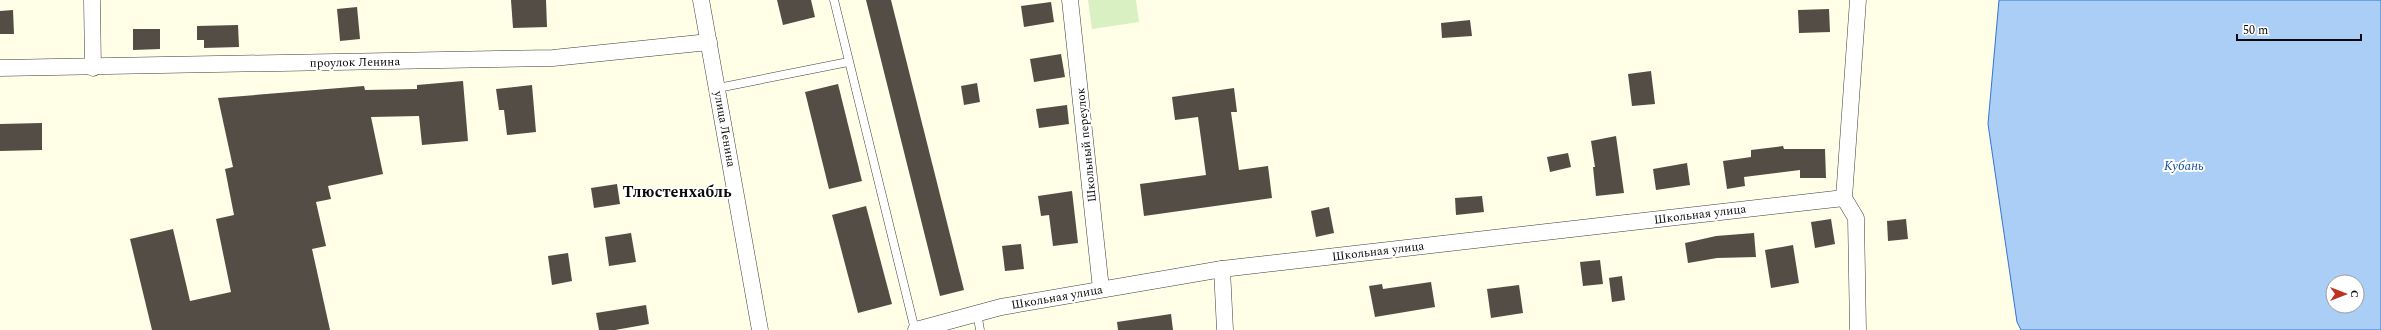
<svg xmlns="http://www.w3.org/2000/svg" width="2381" height="330" viewBox="0 0 2381 330" font-family="Spectral,serif">
<rect width="100%" height="100%" fill="#fffee7"/>
<!-- pitch -->
<path fill="#d9f0c3" d="M1088,0H1136L1139,22L1092,29Z"/>
<!-- water -->
<path fill="#abcef7" stroke="#3175d0" fill-rule="evenodd" d="M1999,0H2381V330H2021L2017,322L1988,124ZM2333,282H2357V306H2333Z"/>
<!-- building -->
<g fill="#534d46">
<path d="M511,0H546L547,27L513,28Z"/>
<path d="M777,0H811L815,17L783,25Z"/>
<path d="M866,0H891L964,290L940,296Z"/>
<path d="M1051,2L1054,22L1024,27L1021,6Z"/>
<path d="M357,7L360,39L340,41L337,9Z"/>
<path d="M1829,9L1830,32L1799,33L1798,10Z"/>
<path d="M13,10L14,34H0V11Z"/>
<path d="M1470,20L1472,36L1442,38L1441,23Z"/>
<path d="M238,25L239,47L204,48V40H197V26Z"/>
<path d="M133,29H160V49L133,50Z"/>
<path d="M1061,54L1065,77L1034,82L1030,59Z"/>
<path d="M1651,71L1655,104L1632,106L1628,74Z"/>
<path d="M463,81L468,141L422,145L419,116L371,117L383,174L328,186L331,199L316,202L326,246L312,249L330,330H152L130,239L173,229L190,301L231,292L216,219L234,215L225,169L233,167L218,98L364,86L365,90L417,89V85Z"/>
<path d="M977,83L980,102L964,105L961,86Z"/>
<path d="M838,84L862,181L829,189L805,92Z"/>
<path d="M532,85L536,132L507,135L504,110H499L496,89Z"/>
<path d="M1234,88L1237,112H1231L1239,170L1268,166L1272,198L1144,216L1140,184L1206,175L1198,117L1175,120L1172,97Z"/>
<path d="M1067,105L1069,124L1039,128L1036,109Z"/>
<path d="M42,123V150L0,151V124Z"/>
<path d="M1616,136L1624,193L1596,196L1593,167H1595L1591,141Z"/>
<path d="M1783,146L1784,149H1825L1826,178H1800V170L1744,177L1745,186L1727,189L1723,161L1751,157V150Z"/>
<path d="M1568,153L1571,167L1550,172L1547,157Z"/>
<path d="M1687,163L1690,185L1656,190L1653,169Z"/>
<path d="M617,184L620,204L594,208L591,188Z"/>
<path d="M1072,191L1078,243L1053,246L1049,215L1041,216L1038,196Z"/>
<path d="M1482,196L1484,212L1456,215L1455,198Z"/>
<path d="M866,206L892,304L858,313L832,215Z"/>
<path d="M1329,207L1334,233L1316,237L1311,211Z"/>
<path d="M1831,219L1835,244L1815,248L1811,222Z"/>
<path d="M1906,219L1908,239L1888,241L1887,221Z"/>
<path d="M631,233L636,262L609,266L605,237Z"/>
<path d="M1754,233L1756,257L1717,258L1688,263L1685,243L1716,236Z"/>
<path d="M1021,244L1024,269L1005,271L1002,246Z"/>
<path d="M1793,245L1799,283L1771,288L1765,250Z"/>
<path d="M568,253L572,281L552,285L548,256Z"/>
<path d="M1600,260L1603,284L1583,286L1580,262Z"/>
<path d="M1622,276L1625,300L1612,302L1609,278Z"/>
<path d="M1431,282L1435,307L1375,317L1369,286L1382,284L1383,289Z"/>
<path d="M1519,285L1523,313L1491,318L1487,289Z"/>
<path d="M646,305L649,324L615,330H599L596,313Z"/>
<path d="M1171,314L1173,330H1118L1117,322Z"/>
</g>
<g fill="none" stroke-linecap="round" stroke-linejoin="round">
<!-- service casing -->
<g stroke="#3d3d3d" stroke-width="9">
<g id="service">
<path d="M834,0L915,330"/>
<path d="M718,88L848,62"/>
<path d="M977,312L980,330"/>
</g>
</g>
<!-- minor casing -->
<g stroke="#3d3d3d" stroke-width="17">
<g id="minor">
<path d="M92,0L93,68"/>
<path d="M701,0L760,330"/>
<path d="M1070,0L1101,289"/>
<path d="M1858,0L1844,198L1856,218L1858,330"/>
<path d="M0,68L553,58L709,42"/>
<path d="M1222,269L1225,330"/>
<path d="M916,330L1001,307L1222,269L1844,198"/>
</g>
</g>
<!-- service -->
<use href="#service" stroke="#fff" stroke-width="8"/>
<!-- minor -->
<use href="#minor" stroke="#fff" stroke-width="16"/>
</g>
<g text-anchor="middle" stroke-width="4" stroke-linejoin="round" paint-order="stroke">
<!-- street labels -->
<g font-size="12" fill="#0a0a0a" stroke="#fff">
<text transform="translate(355 62) rotate(-1)" y="4">проулок Ленина</text>
<text transform="translate(725 129) rotate(80)" y="4">улица Ленина</text>
<text transform="translate(1086 145) rotate(-96)" y="4">Школьный переулок</text>
<text transform="translate(1700 214) rotate(-7)" y="4">Школьная улица</text>
<text transform="translate(1378 251) rotate(-7)" y="4">Школьная улица</text>
<text transform="translate(1057 297) rotate(-10)" y="4">Школьная улица</text>
</g>
<!-- water labels -->
<g font-size="13" font-style="italic" fill="#12499d" stroke="#fff">
<text x="2184" y="170">Кубань</text>
</g>
<!-- district labels -->
<g font-size="16" font-weight="bold" fill="#0a0a0a" stroke="#fff">
<text x="677" y="197">Тлюстенхабль</text>
</g>
</g>
<!-- north arrow -->
<g transform="translate(2345 294) rotate(90)"><circle r="19" fill="#ffffff" stroke="#9d9d9d"/>
<path d="M0-3L7 15L0 10L-7 15Z" fill="#bc3320"/>
<text y="-6" font-size="11" font-weight="bold" text-anchor="middle" fill="#0a0a0a">С</text>
</g>
<!-- scale -->
<path d="M2237 34v6h124v-6" fill="none" stroke="#0a0a0a" stroke-width="2"/>
<text x="2243" y="34" font-size="12" fill="#0a0a0a" stroke="#ffffff" stroke-width="3" paint-order="stroke">50 m</text>
</svg>
